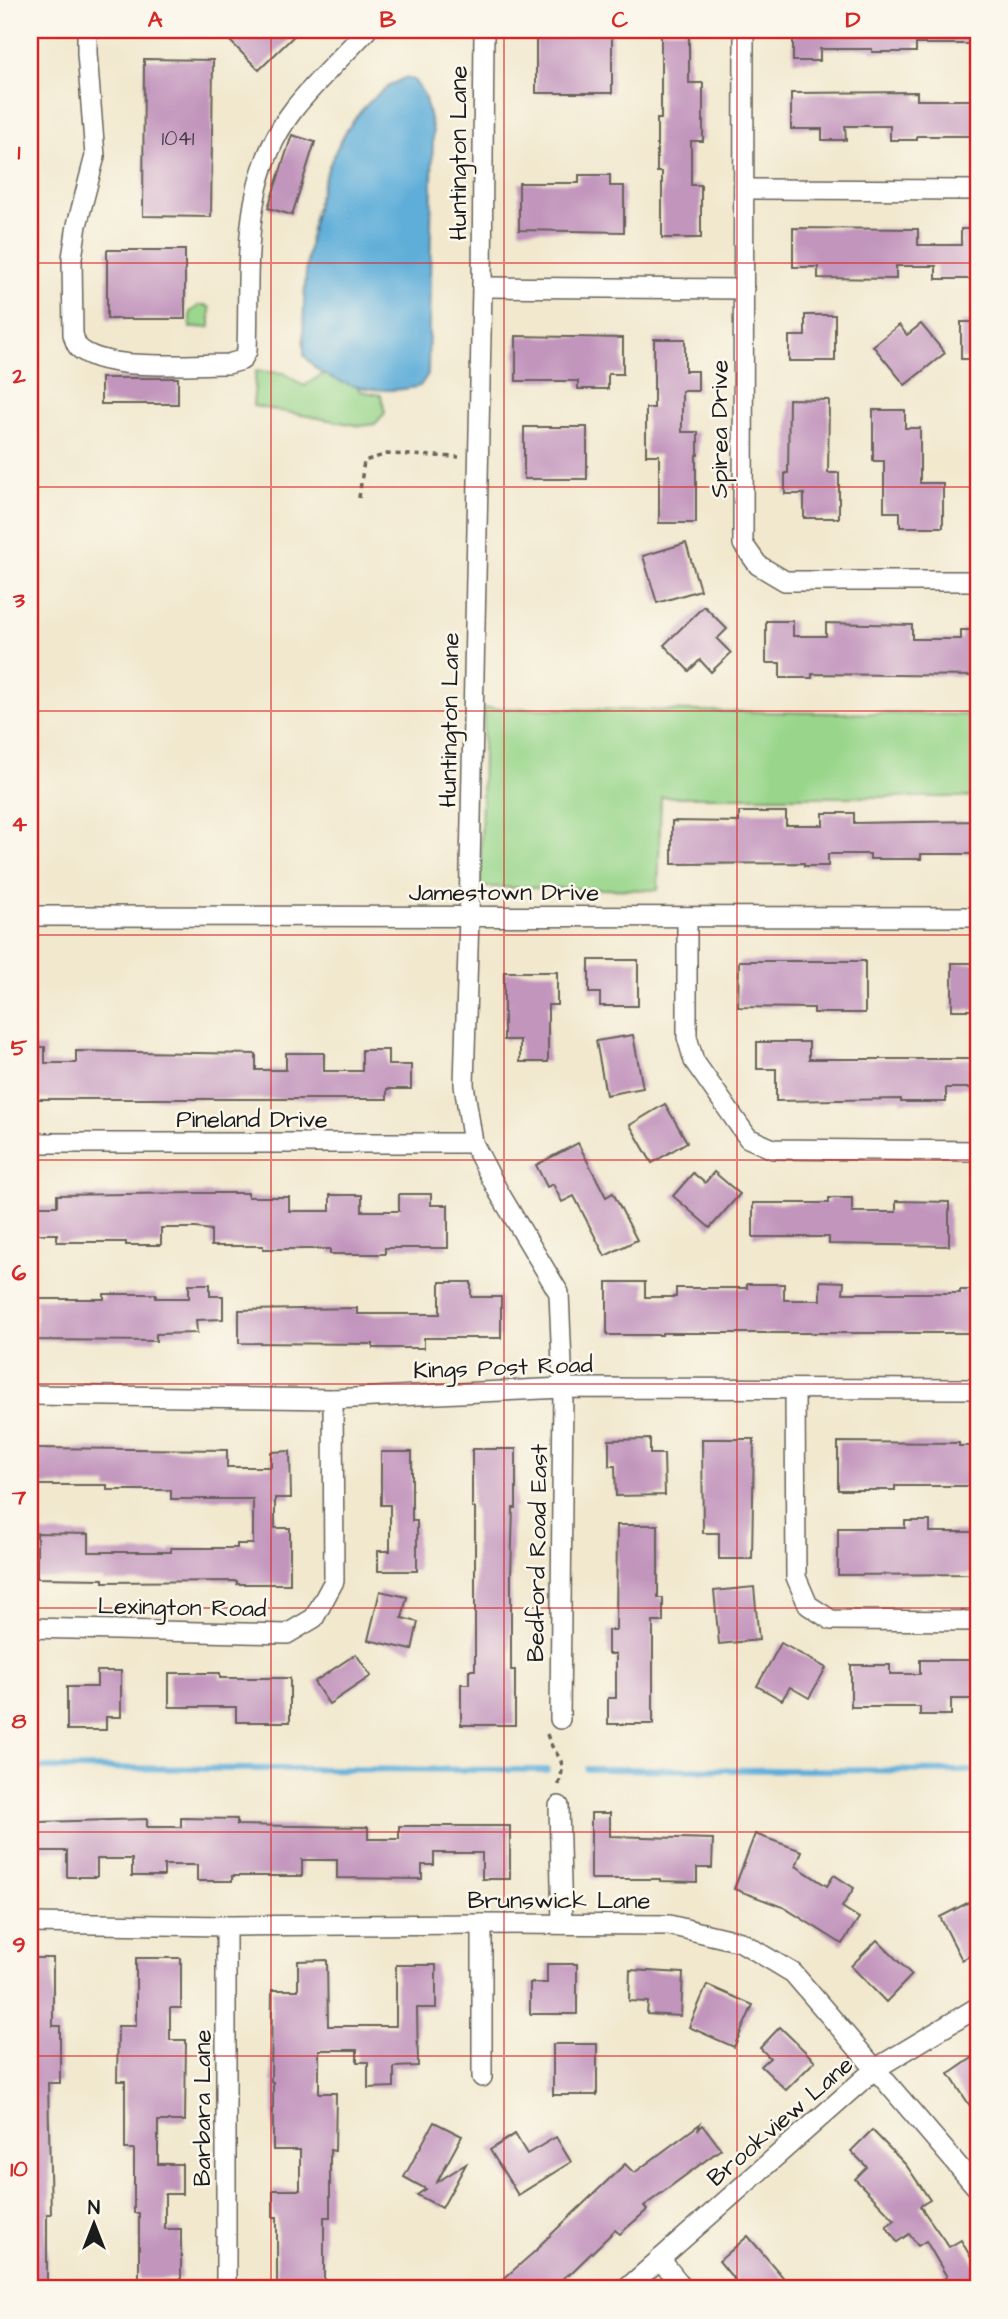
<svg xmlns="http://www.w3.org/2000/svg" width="1008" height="2319" viewBox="0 0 1008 2319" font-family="'Architects Daughter',sans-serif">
<rect width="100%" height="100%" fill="#fbf7ec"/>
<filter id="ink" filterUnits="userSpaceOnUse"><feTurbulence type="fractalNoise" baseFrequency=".0143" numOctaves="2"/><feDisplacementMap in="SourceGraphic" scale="14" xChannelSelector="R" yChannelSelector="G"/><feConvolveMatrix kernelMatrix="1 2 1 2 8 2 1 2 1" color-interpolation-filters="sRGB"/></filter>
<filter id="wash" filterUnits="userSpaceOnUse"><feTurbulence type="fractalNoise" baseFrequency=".00686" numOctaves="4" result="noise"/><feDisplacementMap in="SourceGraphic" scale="28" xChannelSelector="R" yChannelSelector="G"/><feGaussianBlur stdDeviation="1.57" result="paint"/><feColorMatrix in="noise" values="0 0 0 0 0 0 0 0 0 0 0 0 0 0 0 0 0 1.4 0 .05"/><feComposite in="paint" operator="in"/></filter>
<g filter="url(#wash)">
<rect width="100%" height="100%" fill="#f1e8ce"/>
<!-- green -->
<g fill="#99d68b" stroke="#5a7954" stroke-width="2">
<path d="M200,305H205L210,308V327L190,328V312Z"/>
<path d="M256,371L284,373L304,386L323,374L353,379L360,391L381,395L385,413L375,424L361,426L253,406Z"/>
<path d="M484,708L978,715V797H661L658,890L480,887Z"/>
</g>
<!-- water -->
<path fill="#5faed9" stroke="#3e657a" stroke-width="2" d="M404,78L414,80L424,95L433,131L428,374L420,386C388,394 347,390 319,371C313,367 309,360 304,355C301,266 312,121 404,78Z"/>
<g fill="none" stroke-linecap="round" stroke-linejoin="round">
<!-- stream -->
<g stroke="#5faed9" stroke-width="6">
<path d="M30,1768L547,1770"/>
<path d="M587,1769L978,1771"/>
</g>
</g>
<g id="blocks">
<!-- building -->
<g fill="#c295bd">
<path d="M219,30H300L259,70Z"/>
<rect x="536" y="30" width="76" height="63"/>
<path d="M661,30H689V83H703V141H691V185H701V238H662V172H657V119H661Z"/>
<path d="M793,30H978V44H916V52H872V49H820V61H793Z"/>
<path d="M144,59L213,60L211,217L143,216Z"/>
<path d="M917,92V100H978V136H917V140H890V126H845L846,140H822V129H791V93Z"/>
<path d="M292,135L315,142L292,215L268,208Z"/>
<path d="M579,175H610V186H624V232L519,230V183H579Z"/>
<path d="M793,228L918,229V245H961V229H978V279H936V266H896V279L818,278V267H793Z"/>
<rect x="107" y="250" width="78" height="69"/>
<path d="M805,315H835V361H789V336H805Z"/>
<rect x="961" y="322" width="17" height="37"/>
<path d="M921,324L945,353L905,385L873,346L899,325L907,335Z"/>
<path d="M516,336L623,338V374H608V389H578V381H516Z"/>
<path d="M654,339H685V371H698V391H682V432H698V455H696V523H659V455H646V408H654Z"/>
<rect x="101" y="378" width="77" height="26"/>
<path d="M789,399L829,400L828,473H839V518H804V494H785V473H788Z"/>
<path d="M873,410H905V428H920V483H943V527H900V512H884V461H873Z"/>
<rect x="524" y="427" width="63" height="52"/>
<path d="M686,543L700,590L657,603L643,556Z"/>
<path d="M704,606L727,629L717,639L731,653L711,672L700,660L689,671L664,645Z"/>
<path d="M766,621H793V636H826V623L912,625V639H961V630H978V676L812,674V678H780V663H766Z"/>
<path d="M739,812H786V825H823V813H854V823L978,821V854H921V859H870V854H828V866H804V863L672,864V821L739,822Z"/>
<path d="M589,960H638V1006H600V993H589Z"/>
<path d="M739,961H865V1013H814V1008L738,1007Z"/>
<rect x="952" y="963" width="26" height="47"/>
<path d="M504,972H557V1005H548V1062H520V1040H504Z"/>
<path d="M633,1035L643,1088L606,1095L596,1041Z"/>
<path d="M757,1042H809V1059H978V1088H946V1102H901V1099L776,1101V1069H757Z"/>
<path d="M30,1047H45V1063H76V1051L256,1054V1070H286V1053H324V1071H362V1050H388V1065H411V1089H387V1099H30Z"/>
<path d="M665,1104L687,1142L652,1163L630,1125Z"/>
<path d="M578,1143L606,1197L613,1193L637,1240L605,1256L574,1196L562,1202L553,1184L547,1187L536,1165Z"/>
<path d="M714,1172L740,1194L710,1228L673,1196L693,1173L705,1183Z"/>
<path d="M196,1193H248V1197H289V1211H330V1195H362V1211H399V1194H431V1205H448V1248H385V1254H330V1249H263V1246H211V1230L196,1228H161V1245H126V1242H57V1234H30V1206H57V1195Z"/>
<path d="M829,1198H852V1212H896V1201L949,1202V1246L829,1244V1237H753V1203H829Z"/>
<path d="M820,1281L844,1282L843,1293H960V1290H978V1333H662V1335H607V1282H645V1297H676V1288H747V1284H784V1300H820Z"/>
<path d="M440,1282H471V1297H501V1338H424V1348H373V1344L239,1343V1310L357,1308V1314H440Z"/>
<path d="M189,1284H210V1296H223V1319L196,1320L197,1333L156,1334V1341L36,1340V1299H104V1294H156V1298H189Z"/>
<path d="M650,1439V1454H664L665,1495L616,1496L615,1466H609V1440Z"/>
<path d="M702,1439H754L752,1559H719V1533H703Z"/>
<path d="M838,1442L959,1443V1446H978V1486H895V1490H838Z"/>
<path d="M36,1448L227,1450V1467H271V1452L290,1451L291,1498H275V1528H290V1584H237V1581L103,1582V1579L37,1578V1533L89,1534V1552H171V1548H237V1544H253V1499H171V1490H107V1485H36Z"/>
<path d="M472,1449H516V1508H513L511,1576V1670H515V1725H461V1684H469V1670H475V1508H472Z"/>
<path d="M381,1452H412V1521H417V1571H378V1551H390V1505H381Z"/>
<path d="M905,1521H930V1532H978V1574L838,1575V1528H905Z"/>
<path d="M617,1525H658V1598H663V1622H653V1724H608V1698H616V1654H608V1630H616Z"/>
<path d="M754,1587L759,1640L719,1644L714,1591Z"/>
<path d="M380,1591L407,1597L402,1618L418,1622L412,1650L368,1640Z"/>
<path d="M781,1643L826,1668L809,1698L790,1687L782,1700L757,1686Z"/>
<path d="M356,1654L371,1676L329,1704L314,1682Z"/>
<path d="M920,1660H974V1699H951V1715H920V1707H851V1665H890V1674H920Z"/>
<path d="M97,1671H121V1717H106V1730H67V1687H97Z"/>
<path d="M169,1673H220V1678H290V1722H236V1707H169Z"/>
<path d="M591,1813H610V1836L713,1839L712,1868H697V1882L660,1881V1879H591Z"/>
<path d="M181,1818L237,1819V1825L368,1827V1839H399V1826H510V1879H482V1853H434V1865H422V1879L337,1878V1860H302V1876H232V1881H197V1865H164V1876H132V1859H97V1877H67V1851H39V1822L147,1819V1827H181Z"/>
<path d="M755,1834L802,1851L796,1866L827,1886L834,1875L854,1888L842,1907L859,1918L842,1944L783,1907L734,1889Z"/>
<path d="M973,1900L978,1910V1952L962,1960L940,1917Z"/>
<path d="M877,1940L912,1975L886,2002L851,1966Z"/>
<path d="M30,1958H53V2026H60V2083H48L51,2214H47V2282H30Z"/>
<path d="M136,1958H181V2008H170V2040H186L185,2121H158V2164H182V2194H165V2229H181V2279H139V2213H134V2149H125V2081H117L118,2026H136Z"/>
<path d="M327,1960L328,2026H396V1965H436V2008H417L418,2066L394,2067V2087L368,2088V2062H357V2050H319V2093H336L335,2151L330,2150V2217H324V2289H277V2217H273V2190H300V2150H273V2082H271L272,1990H298V1961Z"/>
<path d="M547,1964H577V2014H530V1983H547Z"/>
<path d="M630,1970L683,1973L681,2016L647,2014L648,2002L629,2001Z"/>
<path d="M707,1985L753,2005L734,2047L689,2027Z"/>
<path d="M780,2027L815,2061L786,2090L761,2066L770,2058L760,2048Z"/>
<rect x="553" y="2044" width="44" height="51"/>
<path d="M972,2058L978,2066V2118L949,2074Z"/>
<path d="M434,2122L462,2136L437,2182L466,2164L442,2208L417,2195L426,2189L404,2177Z"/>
<path d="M700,2124L698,2130L703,2125L721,2149L644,2206L647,2210L620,2234L615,2230L569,2275L568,2274L550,2289H492L541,2246L540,2245L625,2164L634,2173Z"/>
<path d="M872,2130L906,2165L930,2200L920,2206L949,2247L961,2240L978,2270V2289H927L947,2277L926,2241L918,2246L909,2234L897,2242L886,2226L895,2220L855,2179L867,2167L851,2151Z"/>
<path d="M515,2134L527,2154L556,2137L571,2162L518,2195L490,2150Z"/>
<path d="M748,2236L793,2289H742L719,2261Z"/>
</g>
</g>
</g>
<g filter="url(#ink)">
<use href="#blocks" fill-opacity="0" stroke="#67635a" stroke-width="2"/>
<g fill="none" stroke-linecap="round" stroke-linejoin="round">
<!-- street casing -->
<g stroke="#67635a" stroke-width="22">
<g id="street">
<path d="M87,30V53L95,156L77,225L72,258L73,334C75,341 76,347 83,351C112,371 192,364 228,364L242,360L247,351C250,267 239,180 294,109C316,81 343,56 367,30"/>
<path d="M484,30L482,287L469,916L464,1085L473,1143L498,1191L559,1293L563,1388L560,1719"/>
<path d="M744,30L743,544L758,565L785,581H978"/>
<path d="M744,189L978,190"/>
<path d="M482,287L744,289"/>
<path d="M30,916L978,917"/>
<path d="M687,917V1037L694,1061L748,1138L773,1149L978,1151"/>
<path d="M30,1143H473"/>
<path d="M795,1389L796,1577L808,1605L831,1620L978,1621"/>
<path d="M30,1395L333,1399L563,1388L978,1389"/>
<path d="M30,1628L287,1634L314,1618L334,1581L333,1399"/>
<path d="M559,1806L562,1924"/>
<path d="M30,1923L226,1926L482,1924L669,1925L741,1942L793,1973L978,2189"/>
<path d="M226,1926V2289"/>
<path d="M482,2077V1924"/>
<path d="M660,2259L684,2289"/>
<path d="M626,2289L875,2069L978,2007"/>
</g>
</g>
<!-- path -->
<g stroke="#67635a" stroke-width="3.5" stroke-dasharray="5 5" stroke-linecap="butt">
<path d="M359,498L364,461L387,454L459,457"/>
<path d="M547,1734C555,1761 569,1754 558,1787"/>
</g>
<!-- street -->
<use href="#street" stroke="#fff" stroke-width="19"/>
</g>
</g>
<!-- grid -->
<path fill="none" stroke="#d62828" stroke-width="2" stroke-opacity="0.55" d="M271,30V2289M504,30V2289M737,30V2289M30,263H978M30,487H978M30,711H978M30,935H978M30,1160H978M30,1384H978M30,1608H978M30,1832H978M30,2056H978"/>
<g text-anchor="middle" stroke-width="5" stroke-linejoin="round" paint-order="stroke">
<!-- number labels -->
<g font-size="21" fill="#463a44">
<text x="178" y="145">1041</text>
</g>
<!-- street labels -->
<g font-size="24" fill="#1c1c1c" stroke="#fbf7ec">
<text transform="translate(458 153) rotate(-90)" y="8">Huntington Lane</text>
<text transform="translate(719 429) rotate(-90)" y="8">Spirea Drive</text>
<text transform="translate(449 720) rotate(-89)" y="8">Huntington Lane</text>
<text x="504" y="900">Jamestown Drive</text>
<text x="252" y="1127">Pineland Drive</text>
<text transform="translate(503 1367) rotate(-2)" y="8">Kings Post Road</text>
<text transform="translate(537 1553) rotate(-89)" y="8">Bedford Road East</text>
<text transform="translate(182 1607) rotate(1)" y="8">Lexington Road</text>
<text x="559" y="1908">Brunswick Lane</text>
<text transform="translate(202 2108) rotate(-90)" y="8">Barbara Lane</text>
<text transform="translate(780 2121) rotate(-41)" y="8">Brookview Lane</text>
</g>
</g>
<!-- margin -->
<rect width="1008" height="2319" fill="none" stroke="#fbf7ec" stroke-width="77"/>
<!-- north arrow -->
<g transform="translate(94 2224)" stroke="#fbf7ec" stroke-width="5" paint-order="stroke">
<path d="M0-5L12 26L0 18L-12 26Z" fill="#1c1c1c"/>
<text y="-10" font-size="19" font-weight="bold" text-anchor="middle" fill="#1c1c1c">N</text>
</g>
<rect x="38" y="38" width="932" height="2242" fill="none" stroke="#d62828" stroke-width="2.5"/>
<g font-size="23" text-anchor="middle" font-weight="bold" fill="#d62828">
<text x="155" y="27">A</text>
<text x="388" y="27">B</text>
<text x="620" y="27">C</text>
<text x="853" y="27">D</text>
<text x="19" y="159">1</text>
<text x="19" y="383">2</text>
<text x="19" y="607">3</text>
<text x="19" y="831">4</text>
<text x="19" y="1055">5</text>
<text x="19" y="1280">6</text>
<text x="19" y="1504">7</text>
<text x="19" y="1728">8</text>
<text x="19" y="1952">9</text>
<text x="19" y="2176">10</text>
</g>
</svg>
